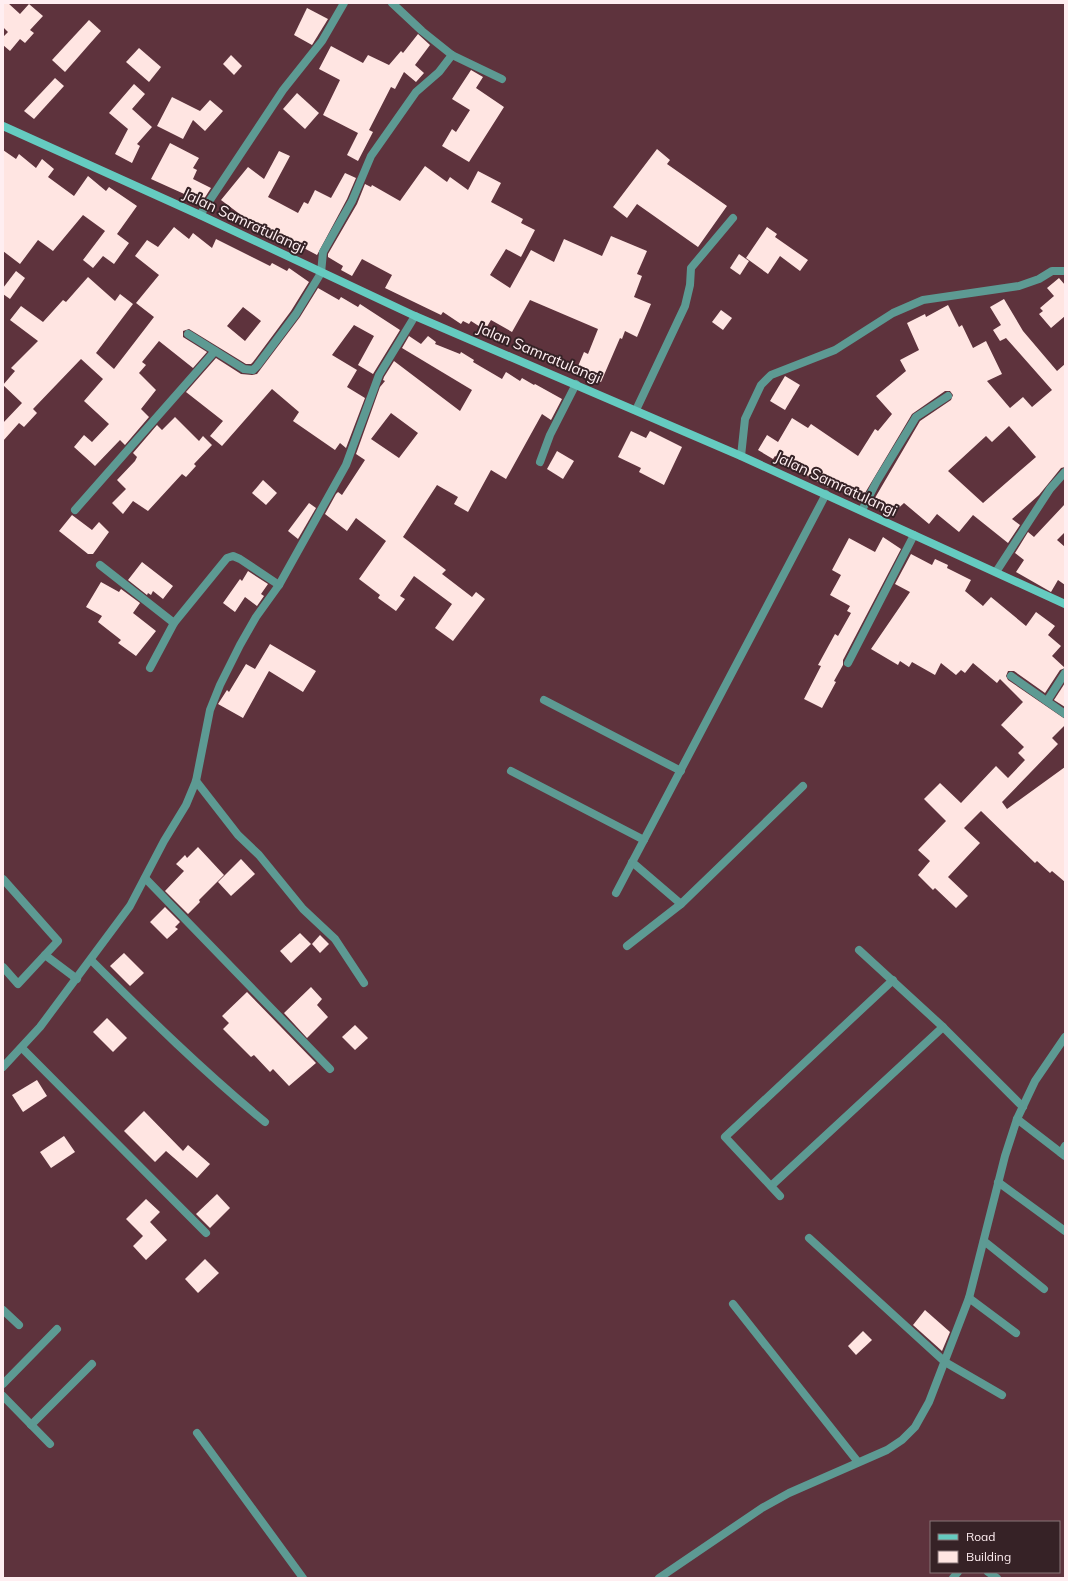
<svg xmlns="http://www.w3.org/2000/svg" width="1068" height="1581" viewBox="0 0 1068 1581" font-family="Mulish,sans-serif">
<rect width="100%" height="100%" fill="#5e333d"/>
<!-- building -->
<g fill="#ffe5e2" fill-rule="evenodd">
<path d="M3,3H8L20,14L29,4L43,16L30,30L34,33L25,43L20,39L10,51L3,45V37L8,32L3,27Z"/>
<path d="M307,8L328,19L312,45L294,35Z"/>
<path d="M89,20L101,31L65,72L52,60Z"/>
<path d="M418,34L430,45L415,65L424,73L416,82L404,72L395,89L391,87L369,130L373,132L358,161L347,155L358,133L323,115L340,80L319,69L331,46L363,63L368,55L389,65L401,51L403,53Z"/>
<path d="M139,48L161,67L149,82L126,62Z"/>
<path d="M231,55L242,66L234,75L223,64Z"/>
<path d="M471,70L483,77L476,88L504,107L469,162L442,146L452,129L456,132L470,110L452,99Z"/>
<path d="M55,78L64,86L34,119L24,111Z"/>
<path d="M134,84L145,94L132,109L152,127L137,144L140,146L132,163L115,154L128,129L109,113Z"/>
<path d="M297,93L319,113L305,129L283,109Z"/>
<path d="M172,97L200,111L210,100L223,111L205,131L193,120L183,139L157,126Z"/>
<path d="M170,143L199,158L193,168L197,170L193,179L211,188L202,202L151,179Z"/>
<path d="M657,149L670,160L667,164L727,206L698,247L637,204L627,218L613,207Z"/>
<path d="M3,150L16,159L19,154L36,168L42,159L54,169L48,177L74,196L88,176L106,191L109,187L137,206L117,234L129,243L114,264L103,256L93,268L83,260L105,231L83,215L53,251L38,240L20,264L3,251Z"/>
<path d="M279,151L290,156L268,197L298,213L304,202L308,204L315,190L331,198L345,173L356,178L347,199L317,255L298,245V247L259,230L239,218L241,215L221,200L248,167L264,179Z"/>
<path d="M425,166L447,182L450,177L468,190L478,171L501,183L491,202L523,219L521,223L535,230L521,257L506,249L490,275L510,288L531,250L554,262L564,239L602,256L611,236L647,251L637,274L642,276L634,297L651,304L637,337L625,331L622,339L620,338L601,382L576,371L584,352L588,354L598,329L530,300L512,332L491,320L485,330L471,321L469,324L463,321L461,324L443,312L441,315L385,288L392,275L362,259L352,276L341,270L343,266L328,257V254L357,204L365,184L371,187L372,185L400,201Z"/>
<path d="M174,227L189,239L193,233L212,248L216,239L270,266L272,263L287,271L289,268L309,282L291,311L253,362L251,364H246L189,329L183,331V337L207,352L193,368L159,341L142,362L146,365L139,373L156,390L141,409L149,417L125,445L120,440L95,466L74,447L84,435L92,442L109,424L84,401L103,379L81,359L33,409L37,413L24,427L19,423L3,441V423L22,403L3,385L15,371L11,368L38,341L10,320L21,306L43,322L63,300L66,302L88,277L115,301L120,294L133,304L96,353L114,369L154,317L136,303L159,275L135,256L147,240L158,247ZM243,307L261,321L245,341L227,326Z"/>
<path d="M767,227L777,234L775,237L808,260L800,271L780,256L768,274L746,258Z"/>
<path d="M739,254L749,261L740,275L730,268Z"/>
<path d="M16,271L25,278L10,299L3,294V288Z"/>
<path d="M1059,278L1065,285V316L1051,328L1039,314L1043,311L1040,308L1054,296L1047,288Z"/>
<path d="M318,288L339,300L341,297L358,307L360,304L400,330L373,374L358,365L374,336L354,325L332,355L357,370L347,387L365,398L346,448L340,443L335,450L293,421L299,412L272,389L222,446L210,436L223,421L186,392L216,358L241,374L252,375L257,374L300,317Z"/>
<path d="M1004,299L1023,331L1057,371L1065,364V467L1061,468L1039,495L1012,519L1020,525L1008,543L973,515L959,532L937,514L929,524L904,503L891,515L872,503L920,421L951,400L953,395L950,391H945L912,414L862,498L849,491L848,494L831,483L828,488L775,456L773,459L758,450L767,435L778,442L792,418L808,428L811,424L858,456L875,429L878,431L892,414L876,396L906,371L900,360L919,350L907,323L925,314L926,317L948,305L959,327L962,325L973,348L986,341L1002,374L987,381L1010,408L1023,397L1032,407L1052,390L1006,338L1000,341L993,330L1001,325L990,307ZM1009,426L1036,457L983,503L948,471L986,436L992,442Z"/>
<path d="M721,310L732,318L723,330L712,322Z"/>
<path d="M409,336L421,344L428,336L436,342L435,344L460,354L461,352L474,360L473,362L502,379L506,372L520,381L522,378L534,385L535,384L562,399L551,420L542,414L506,479L491,470L468,512L454,504L458,497L437,485L403,537L446,570L442,574L472,597L476,592L485,599L453,641L435,628L452,604L414,576L400,596L405,599L396,611L378,598L380,595L359,579L386,541L356,518L347,531L325,514L336,494L338,492L342,495L365,460L356,454L380,387L385,381L383,380L384,377L394,361L460,411L472,390L402,348ZM391,413L418,433L399,458L371,439Z"/>
<path d="M785,376L800,385L785,410L770,401Z"/>
<path d="M175,417L199,441L203,436L212,445L194,464L196,466L186,477L182,474L148,511L133,501L123,514L112,503L126,489L117,480L135,461L137,457L133,453L157,425L162,430Z"/>
<path d="M631,431L646,438L650,431L682,447L664,485L639,472L641,468L618,457Z"/>
<path d="M557,451L574,461L563,479L547,469Z"/>
<path d="M263,480L277,493L266,505L252,493Z"/>
<path d="M309,503L316,508L298,539L288,531Z"/>
<path d="M1065,504V532L1057,540L1065,547V585L1058,580L1051,592L1016,572L1024,560L1015,553L1028,532L1034,537Z"/>
<path d="M72,515L92,530L99,522L109,532L93,554H88L59,531Z"/>
<path d="M883,537L901,549L843,660V665L834,681L836,682L822,708L804,699L821,666L818,665L835,634L838,636L851,613L847,611L850,606L830,595L841,575L832,570L849,538L875,552Z"/>
<path d="M911,554L932,565L935,559L948,565L947,568L971,580L965,591L983,606L991,597L1026,626L1036,612L1055,626L1048,635L1061,646L1052,656L1065,668L1060,670L1045,693L1014,671H1008L1006,676L1008,680L1065,719V725L1052,738L1058,744L1002,802L1007,809L1065,767V882L1052,871L1050,873L1037,861L1035,863L981,811L964,828L980,843L948,877L968,896L956,908L935,888L933,890L918,875L930,861L918,850L946,821L924,799L940,783L961,803L996,766L1008,778L1025,760L1018,753L1024,747L1001,725L1023,702L1000,679L997,683L973,663L965,673L961,670L956,675L941,663L935,675L912,662L909,667L900,661L898,665L871,649L910,592L895,584Z"/>
<path d="M142,562L173,586L163,599L153,591L151,595L148,593L147,595L128,580Z"/>
<path d="M248,571L268,584L261,594L264,596L257,606L245,597L235,612L223,603L240,579L242,581Z"/>
<path d="M101,582L119,592L121,589L140,603L133,613L156,631L136,656L118,643L121,640L98,622L102,616L86,607Z"/>
<path d="M270,644L316,671L303,692L269,671L243,718L218,704L227,690L229,692L246,664L255,669Z"/>
<path d="M1065,683V707L1054,700Z"/>
<path d="M198,847L224,875L199,900L200,902L188,914L165,891L184,871L176,864L185,855L187,858Z"/>
<path d="M241,859L255,874L231,896L218,882Z"/>
<path d="M165,907L180,922L175,927L178,929L167,939L150,922Z"/>
<path d="M300,933L311,944L291,963L280,951Z"/>
<path d="M320,935L329,944L320,953L312,944Z"/>
<path d="M124,953L144,973L130,986L110,966Z"/>
<path d="M311,987L322,999L317,1005L328,1017L307,1038L284,1013Z"/>
<path d="M247,992L316,1063L289,1086L273,1069L270,1072L254,1055L251,1057L223,1029L229,1023L222,1016Z"/>
<path d="M107,1018L127,1038L113,1052L93,1032Z"/>
<path d="M355,1025L368,1038L355,1050L342,1037Z"/>
<path d="M37,1080L47,1096L23,1112L12,1095Z"/>
<path d="M144,1111L183,1151L188,1145L210,1164L197,1178L166,1151L155,1162L124,1131Z"/>
<path d="M64,1136L75,1152L51,1168L40,1152Z"/>
<path d="M217,1194L230,1208L210,1228L196,1214Z"/>
<path d="M146,1199L160,1212L150,1222L167,1240L146,1260L133,1246L143,1236L126,1219Z"/>
<path d="M205,1259L219,1273L198,1293L185,1279Z"/>
<path d="M925,1310L950,1332L942,1351L913,1325Z"/>
<path d="M863,1331L872,1340L856,1355L848,1346Z"/>
</g>
<g fill="none" stroke-linecap="round" stroke-linejoin="round">
<!-- lane -->
<path stroke="#5d9a93" stroke-width="8" d="M996,572L1050,489L1065,472"/>
<!-- street -->
<g stroke="#5d9a93" stroke-width="8">
<path d="M392,3L422,31L452,55L502,79"/>
<path d="M200,215L283,90L322,41L344,3"/>
<path d="M188,334L244,369L253,370L257,366L296,314L321,273L323,252L352,201L371,156L416,92L439,72L452,55"/>
<path d="M636,410L685,306L690,285L691,268L733,218"/>
<path d="M741,456L745,419L761,385L771,375L835,350L893,313L923,300L1019,286L1039,279L1052,271H1065"/>
<path d="M540,462L550,435L576,384"/>
<path d="M75,510L215,351"/>
<path d="M862,510L877,481L916,417L948,396"/>
<path d="M100,565L174,623"/>
<path d="M848,663L914,535"/>
<path d="M150,668L174,623L227,558L233,556L240,559L279,585"/>
<path d="M1011,676L1065,714"/>
<path d="M544,700L681,771"/>
<path d="M1047,701L1065,673"/>
<path d="M511,771L644,840"/>
<path d="M196,781L238,835L259,855L303,909L335,939L364,983"/>
<path d="M632,862L681,904"/>
<path d="M145,878L330,1069"/>
<path d="M3,879L58,941L18,984L3,967"/>
<path d="M616,893L826,494"/>
<path d="M627,946L681,904L803,786"/>
<path d="M859,950L943,1027L1023,1107"/>
<path d="M45,955L77,979"/>
<path d="M91,960C147,1016 204,1072 265,1122"/>
<path d="M22,1048L206,1233"/>
<path d="M3,1067L40,1027L130,906L164,841L186,805L196,781L210,710L220,685L240,645L256,617L279,585L346,465L379,375L415,316"/>
<path d="M1017,1119L1065,1156"/>
<path d="M1061,1153L1065,1146"/>
<path d="M998,1182L1065,1231"/>
<path d="M771,1186L943,1027"/>
<path d="M780,1196L725,1137L893,980"/>
<path d="M809,1238L945,1362L1002,1395"/>
<path d="M984,1241L1044,1289"/>
<path d="M969,1298L1016,1333"/>
<path d="M733,1304L858,1462"/>
<path d="M3,1310L19,1325"/>
<path d="M3,1384L57,1329"/>
<path d="M3,1396L50,1444"/>
<path d="M31,1425L92,1364"/>
<path d="M197,1433L303,1578"/>
<path d="M988,1572L997,1578"/>
<path d="M659,1578L762,1508L789,1493L887,1450L902,1440L915,1427L929,1402L969,1298L1005,1156L1017,1119L1035,1081L1065,1037"/>
<path d="M953,1578L958,1572"/>
</g>
<!-- secondary -->
<path stroke="#65cbc0" stroke-width="8" d="M3,126L200,215L415,316L741,456L1065,604"/>
</g>
<g text-anchor="middle" stroke-width="4" stroke-linejoin="round" paint-order="stroke">
<!-- street labels -->
<g font-size="15" fill="#ffeef1" stroke="#362226">
<text transform="translate(244 221) rotate(25)" y="5">Jalan Samratulangi</text>
<text transform="translate(539 353) rotate(23)" y="5">Jalan Samratulangi</text>
<text transform="translate(836 484) rotate(25)" y="5">Jalan Samratulangi</text>
</g>
</g>
<!-- border -->
<rect width="1068" height="1581" fill="none" stroke="#ffeef1" stroke-width="8"/>
<!-- legend -->
<rect x="930" y="1521" width="130" height="52" fill="#362226" stroke="#867477"/>
<rect x="938" y="1534" width="20" height="6" fill="#65cbc0" stroke="#867477"/>
<text x="966" y="1541" font-size="12" fill="#ffeef1">Road</text>
<rect x="938" y="1551" width="20" height="12" fill="#ffe5e2" stroke="#867477"/>
<text x="966" y="1561" font-size="12" fill="#ffeef1">Building</text>
</svg>
